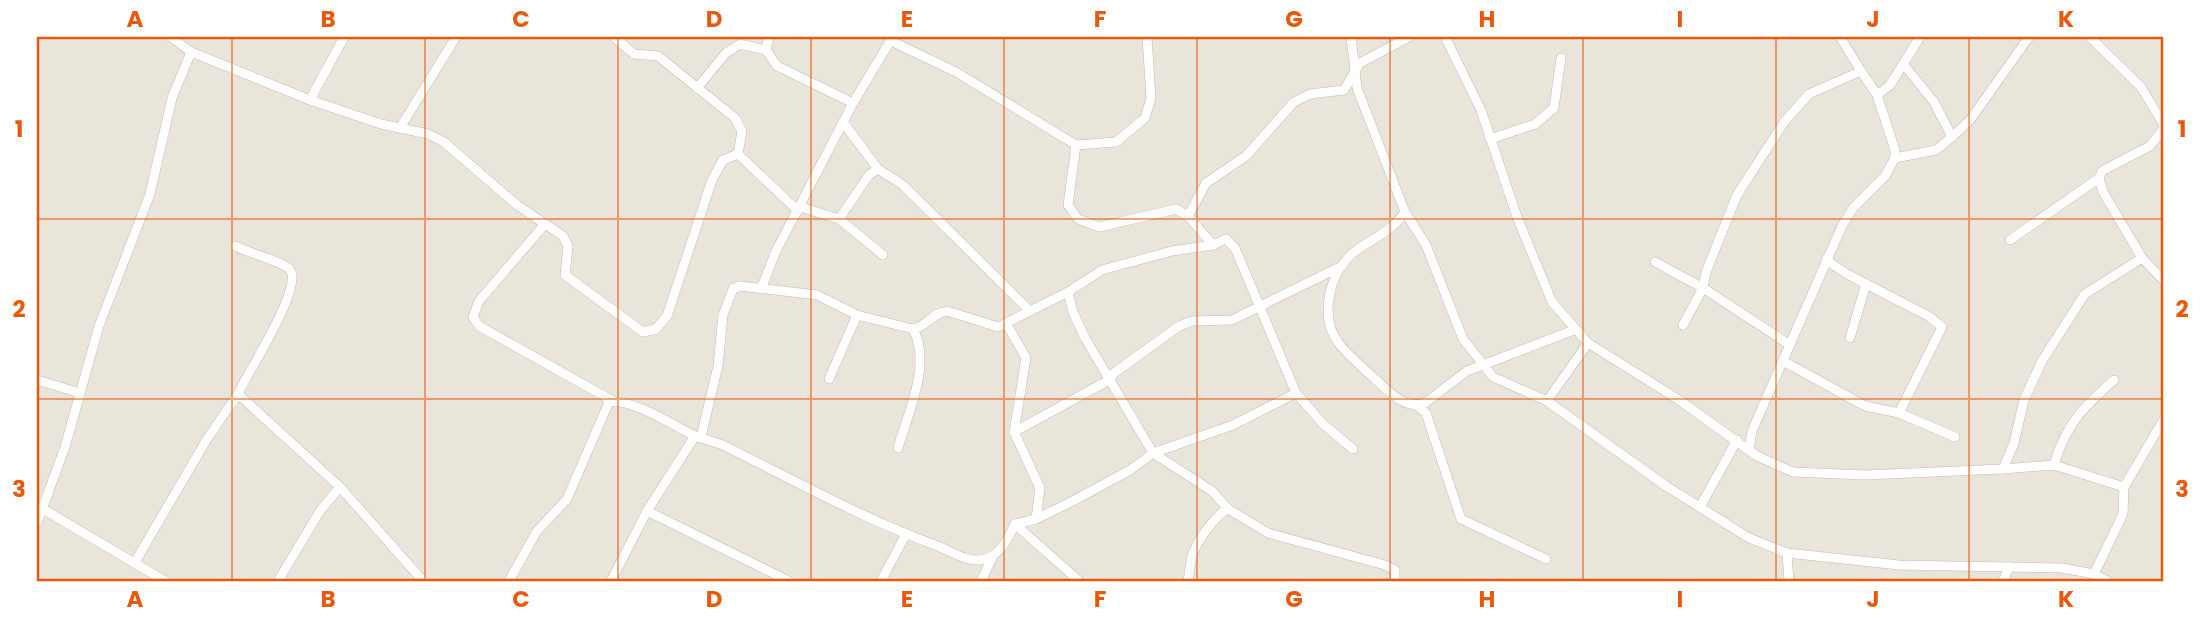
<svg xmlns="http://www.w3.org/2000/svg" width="2201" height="618" viewBox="0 0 2201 618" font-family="Poppins,sans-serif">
<rect width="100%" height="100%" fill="#f6f3ec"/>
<!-- residential -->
<rect fill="#eae5da" x="37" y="37" width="2127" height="544"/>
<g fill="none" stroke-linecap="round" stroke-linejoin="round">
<!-- street casing -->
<g stroke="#c2bbae" stroke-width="10">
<g id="street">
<path d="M171,37L191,52L310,100L381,124L428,134L444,142L517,205L563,236L568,246L565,275L643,332L656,329L667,316L712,180L723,160L738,154L798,211"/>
<path d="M614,37L634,54L658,56L735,118L742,131L738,154"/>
<path d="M769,37L766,50L777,66L853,103"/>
<path d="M1351,37L1357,88L1405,212C1394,230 1370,240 1354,252C1329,273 1318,318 1340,345C1350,357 1364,369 1375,379C1390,392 1404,410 1425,403L1467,371L1574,330"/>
<path d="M1445,37L1481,110L1517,217L1552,302L1588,343L1679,400L1757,456L1793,472L1865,475L2003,469L2014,443L2024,400L2042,361L2072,314L2085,294L2142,258"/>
<path d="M1840,37L1861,71"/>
<path d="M2090,37L2141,87L2164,125"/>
<path d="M891,41L956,72L1076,145L1116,142L1145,118L1151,98L1147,37"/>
<path d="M1904,65L1934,102L1952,137L1970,120L2029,37"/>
<path d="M697,88L726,53L740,44L766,50"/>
<path d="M310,100L344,37"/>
<path d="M843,122L878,169L903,185L1028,309"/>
<path d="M400,128L456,37"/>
<path d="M2164,128L2150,146L2102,171L2099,178L2103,192L2142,258L2164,281"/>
<path d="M1490,139L1535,124L1554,108L1561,58"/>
<path d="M1076,145L1068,205L1078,219L1099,227L1176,209L1188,216"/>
<path d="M1895,158L1936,150L1952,137"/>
<path d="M878,169L869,175L839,219L883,255"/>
<path d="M801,207L839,219"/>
<path d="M1405,212L1426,245L1463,339L1493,377L1547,401L1666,486L1749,538L1787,553L1899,565L2062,568L2094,574L2107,581"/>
<path d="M545,224L479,301L473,317L479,326L613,401"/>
<path d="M2010,240L2099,178"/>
<path d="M1213,245L1226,239L1235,248L1296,393L1323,424L1353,449"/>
<path d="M235,246C248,253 283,261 290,270C304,287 247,373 238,394L340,487L423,581"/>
<path d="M1826,260L1847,274L1930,317L1942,327L1899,413"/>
<path d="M1655,262L1703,288L1683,325"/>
<path d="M761,289L776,251L853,103L892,38"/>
<path d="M1006,323L1026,358L1014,432L1040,488L1036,519"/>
<path d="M1850,338L1866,284"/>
<path d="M1790,345L1703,288L1706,272L1737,195L1784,122L1809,94L1861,71L1877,95"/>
<path d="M1783,361L1865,406L1899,413L1955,437"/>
<path d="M829,379L857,315"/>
<path d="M37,380L80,393"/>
<path d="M1547,401L1588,343"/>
<path d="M1417,406L1426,413L1461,519L1546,559"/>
<path d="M1014,432L1111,379L1110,376L1179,326L1192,321L1232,320L1342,266"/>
<path d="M701,437L718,366L723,315L733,289L740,286L817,295L857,315L913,329C927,326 932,313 947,311L998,327L1068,292"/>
<path d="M898,448C908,412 932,364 913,329"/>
<path d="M1749,449L1752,431L1842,226L1853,208L1885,176L1895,158V150L1877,95L1890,85L1920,37"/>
<path d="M2054,465C2066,423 2083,408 2114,380"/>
<path d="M2003,469L2054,465L2124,487L2123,514L2094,574"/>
<path d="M2124,487L2164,419"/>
<path d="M1700,507L1737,440"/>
<path d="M43,509L165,581"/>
<path d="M1228,509L1268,533L1385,565L1395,570V581"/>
<path d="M647,511L789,581"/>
<path d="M37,523L65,447L99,326L150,194L172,98L191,52"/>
<path d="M1015,524L1079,581"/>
<path d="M1787,553L1789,581"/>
<path d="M135,562L207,439L238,394"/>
<path d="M278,581L320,511L340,487"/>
<path d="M509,581L537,531L567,499L609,402C631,398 675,426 695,436"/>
<path d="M611,581L647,511L695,436L723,445C793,480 862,518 935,545C949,550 960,559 975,560C998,561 1007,541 1015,524L1036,519L1073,501L1130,470L1153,453L1233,425L1296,393"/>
<path d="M881,581L906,534"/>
<path d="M981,581L993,556"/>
<path d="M1188,581C1190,572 1190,561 1193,553C1198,540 1216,514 1228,509L1212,491L1153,453L1085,338L1073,312L1068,292L1102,270L1172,251L1213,245L1188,216L1206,183L1246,156L1294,102L1310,94L1344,90L1360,63L1409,37"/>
<path d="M2003,581L2009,567"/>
</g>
</g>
<!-- street -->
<use href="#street" stroke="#fff" stroke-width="9"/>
</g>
<!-- grid -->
<path fill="none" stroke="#e8590c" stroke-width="2" stroke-opacity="0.55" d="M232,37V581M425,37V581M618,37V581M811,37V581M1004,37V581M1197,37V581M1390,37V581M1583,37V581M1776,37V581M1969,37V581M37,219H2164M37,399H2164"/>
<!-- border -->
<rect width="2201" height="618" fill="none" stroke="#ffffff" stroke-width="77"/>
<rect x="38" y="38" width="2124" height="542" fill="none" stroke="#e8590c" stroke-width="2.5"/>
<g font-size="23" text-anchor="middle" font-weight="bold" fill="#e8590c">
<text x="135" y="27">A</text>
<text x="328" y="27">B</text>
<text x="521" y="27">C</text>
<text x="714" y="27">D</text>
<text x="907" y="27">E</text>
<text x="1100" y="27">F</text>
<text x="1294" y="27">G</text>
<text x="1487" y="27">H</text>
<text x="1680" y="27">I</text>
<text x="1873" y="27">J</text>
<text x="2066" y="27">K</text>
<text x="19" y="137">1</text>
<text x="2182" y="137">1</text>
<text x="19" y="317">2</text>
<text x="2182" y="317">2</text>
<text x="19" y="497">3</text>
<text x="2182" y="497">3</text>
<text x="135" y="607">A</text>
<text x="328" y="607">B</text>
<text x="521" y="607">C</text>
<text x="714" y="607">D</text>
<text x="907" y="607">E</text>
<text x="1100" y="607">F</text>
<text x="1294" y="607">G</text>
<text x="1487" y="607">H</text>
<text x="1680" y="607">I</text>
<text x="1873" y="607">J</text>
<text x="2066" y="607">K</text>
</g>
</svg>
